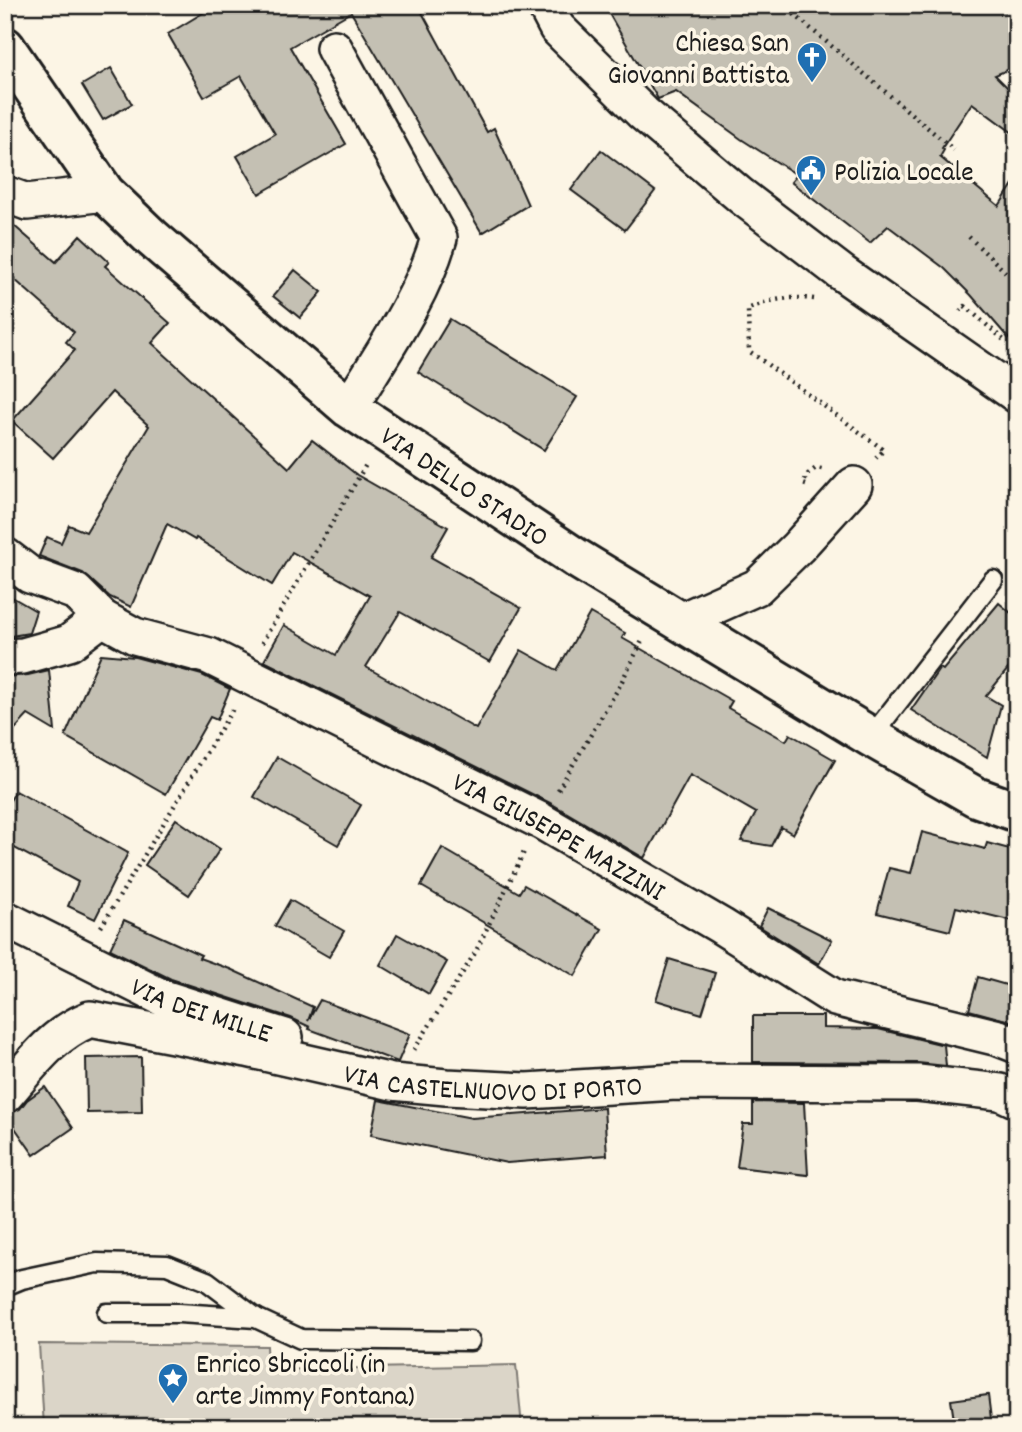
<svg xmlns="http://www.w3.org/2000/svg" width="1022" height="1432" viewBox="0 0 1022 1432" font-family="Dekko,sans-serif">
<rect width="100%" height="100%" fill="#fcf5e5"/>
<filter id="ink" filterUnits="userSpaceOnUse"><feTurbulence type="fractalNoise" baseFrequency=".0143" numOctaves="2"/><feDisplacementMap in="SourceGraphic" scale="14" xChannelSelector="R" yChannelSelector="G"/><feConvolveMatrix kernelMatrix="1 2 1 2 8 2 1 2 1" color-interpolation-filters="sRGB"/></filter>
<g filter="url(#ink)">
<!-- green -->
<path fill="#dbd5c8" stroke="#7c7872" stroke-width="2" d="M39,1344L267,1346L268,1370L516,1365L522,1427H44Z"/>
<!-- building -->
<g fill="#c4c0b3" stroke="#1c1c1c" stroke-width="2">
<path d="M216,5H418L487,132L494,128L528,205L482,233L351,12L290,47L346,144L259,194L237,156L275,134L241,76L204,97L168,34Z"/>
<path d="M604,5H1017V66L995,75L1017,97V136L972,103L942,148L944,150L940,157L999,206L1017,178V348L971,295L944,268L888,226L870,243L791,182L797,175L741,139L676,92L658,99Z"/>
<path d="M111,68L132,104L103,120L82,85Z"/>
<path d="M601,150L655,191L625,230L571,190Z"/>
<path d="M5,218L56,262L80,235L109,262L105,266L170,323L152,343L289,468L312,440L357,475L448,527L431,557L521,608L490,662L400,612L366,667L476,729L521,650L557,670L590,613L625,633L622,638L732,701L728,708L786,741L790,734L835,760L793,834L781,827L771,846L741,841L756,813L690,775L644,858L550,803L264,661L284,625L336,655L370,596L292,552L272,585L196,538L195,540L167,524L131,607L110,597L83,573L39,556L47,537L61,543L69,525L86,532L149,426L112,392L53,458L12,421L75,350L66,342L74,332L5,271Z"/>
<path d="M295,270L322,292L300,318L273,296Z"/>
<path d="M450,319L577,397L544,450L418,372Z"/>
<path d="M5,593L36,611L29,633L5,637Z"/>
<path d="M999,603L1017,618V658L986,696L1001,705L987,757L911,710L940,668L943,670Z"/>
<path d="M101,654L135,657L202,675L230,689L217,720L210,717L166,794L65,736Z"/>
<path d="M49,670L55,731L28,715L5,740V677L28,675Z"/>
<path d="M277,757L361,805L338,845L254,797Z"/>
<path d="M16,791L128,853L95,919L68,906L78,882L5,843V808Z"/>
<path d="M176,819L220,849L189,895L145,865Z"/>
<path d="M922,832L985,849L987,843L1017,851V922L956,907L950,931L877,913L889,868L911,873Z"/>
<path d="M442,848L519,893L524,885L602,929L575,976L421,886Z"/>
<path d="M290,900L344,931L329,957L275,926Z"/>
<path d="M768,908L832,940L819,964L759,926Z"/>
<path d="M124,920L201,955L199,958L230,969L313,1007L308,1021L320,1000L410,1034L398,1062L309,1029L310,1027L291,1018L171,979L110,949Z"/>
<path d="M397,934L447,962L429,994L380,965Z"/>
<path d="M669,959L715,973L702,1014L656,1000Z"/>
<path d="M978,977L1017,988V1023L969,1010Z"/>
<path d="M753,1016H823V1028L878,1029L944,1045L946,1066L918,1063L753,1062Z"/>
<path d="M141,1057L142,1112L87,1113L86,1058Z"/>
<path d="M45,1087L73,1128L34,1155L6,1115L20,1109L27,1100Z"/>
<path d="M378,1100L472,1118L604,1108L607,1155L507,1163L371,1135Z"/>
<path d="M753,1102L804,1103L808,1175L737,1167L743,1124H753Z"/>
<path d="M988,1395L992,1427H955L951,1400Z"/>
</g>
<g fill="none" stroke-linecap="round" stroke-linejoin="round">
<!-- lane casing -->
<g stroke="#1c1c1c" stroke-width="23">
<g id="lane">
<path d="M871,737L993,580"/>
<path d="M5,1286L22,1279L97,1263L167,1265L207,1281L256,1318"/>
<path d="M107,1313H179L256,1318L301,1339L470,1341"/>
</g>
</g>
<!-- street casing -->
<g stroke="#1c1c1c" stroke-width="40">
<g id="street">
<path d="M545,5L557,28L643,113L741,196L842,273L1017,395"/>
<path d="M334,48L439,238C421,300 382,353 349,408"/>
<path d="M5,194L27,202L105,193"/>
<path d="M5,556L30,575L76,592L102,618L69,643L23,656L5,657"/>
<path id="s1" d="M102,618L135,636L209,656L541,821L721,926L835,998L999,1038L1017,1045"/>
<path d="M681,621L757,587L798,547L854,485"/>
<path id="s2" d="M5,919L163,998L285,1037"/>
<path id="s3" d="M5,1095C32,1064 51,1035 90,1019L247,1049L392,1082L446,1087L527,1091L676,1082L918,1083L1000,1092L1017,1100"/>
</g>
</g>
<!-- secondary casing -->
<g stroke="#1c1c1c" stroke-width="44">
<g id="secondary">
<path id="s4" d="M5,47L105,193L152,238L349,408L576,558L871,737L976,797L1017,812"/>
</g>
</g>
<!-- path -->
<g stroke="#1c1c1c" stroke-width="4.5" stroke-dasharray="2 5" stroke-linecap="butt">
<path d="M783,5L954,150"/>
<path d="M1012,75L1017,73"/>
<path d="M969,237L1017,283"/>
<path d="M814,299C790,296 771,299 748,309L749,351L884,450L876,458"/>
<path d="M960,311L965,306L1005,341"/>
<path d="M806,485L803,484L808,474L816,468L822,469"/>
<path d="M262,643L367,463"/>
<path d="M558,790L618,689L643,639"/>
<path d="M101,927L234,707"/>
<path d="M414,1050L475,953L525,850"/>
</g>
<!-- lane -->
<use href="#lane" stroke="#fcf5e5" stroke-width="18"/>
<!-- street -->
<use href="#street" stroke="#fcf5e5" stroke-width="35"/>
<!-- secondary -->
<use href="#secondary" stroke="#fcf5e5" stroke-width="38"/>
</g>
</g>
<!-- icons -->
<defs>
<g id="church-pin" transform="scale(1.575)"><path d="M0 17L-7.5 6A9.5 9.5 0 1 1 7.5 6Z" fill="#1f6fb2" stroke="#fcf5e5"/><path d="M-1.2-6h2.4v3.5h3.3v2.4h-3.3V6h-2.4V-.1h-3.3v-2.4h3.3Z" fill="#fff"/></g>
<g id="civic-pin" transform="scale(1.575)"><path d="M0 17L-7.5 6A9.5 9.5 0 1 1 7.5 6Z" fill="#1f6fb2" stroke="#fcf5e5"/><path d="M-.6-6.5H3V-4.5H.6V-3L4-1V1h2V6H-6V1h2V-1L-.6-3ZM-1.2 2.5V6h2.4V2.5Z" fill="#fff"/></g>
<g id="sight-pin" transform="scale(1.575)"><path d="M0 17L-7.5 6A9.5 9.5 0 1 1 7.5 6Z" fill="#1f6fb2" stroke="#fcf5e5"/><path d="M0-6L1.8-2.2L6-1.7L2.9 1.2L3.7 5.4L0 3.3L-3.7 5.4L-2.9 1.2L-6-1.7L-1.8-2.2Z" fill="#fff"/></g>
</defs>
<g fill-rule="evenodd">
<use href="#church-pin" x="812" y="57"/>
<use href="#civic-pin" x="811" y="170"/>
<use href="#sight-pin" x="173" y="1378"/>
</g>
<g text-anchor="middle" stroke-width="7" stroke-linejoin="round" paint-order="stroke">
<!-- poi labels -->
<g font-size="28" fill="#1c1c1c" stroke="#fcf5e5" text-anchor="start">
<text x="789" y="51" text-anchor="end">Chiesa San<tspan x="789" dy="32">Giovanni Battista</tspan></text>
<text x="834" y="180">Polizia Locale</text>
<text x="196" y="1372">Enrico Sbriccoli (in<tspan x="196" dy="32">arte Jimmy Fontana)</tspan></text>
</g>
<!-- street labels -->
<g font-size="28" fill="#1c1c1c" stroke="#fcf5e5">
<text dy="10" stroke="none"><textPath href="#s4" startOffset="642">VIA DELLO STADIO</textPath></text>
<text dy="10" stroke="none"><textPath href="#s1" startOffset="508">VIA GIUSEPPE MAZZINI</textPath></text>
<text dy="10" stroke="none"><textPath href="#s2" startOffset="217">VIA DEI MILLE</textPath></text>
<text dy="10" stroke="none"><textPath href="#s3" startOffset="525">VIA CASTELNUOVO DI PORTO</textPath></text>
</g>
</g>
<!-- margin -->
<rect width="1022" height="1432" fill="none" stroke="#fcf5e5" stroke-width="28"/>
<rect x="14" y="14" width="994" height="1404" fill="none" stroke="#1c1c1c" stroke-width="2.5" filter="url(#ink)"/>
</svg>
